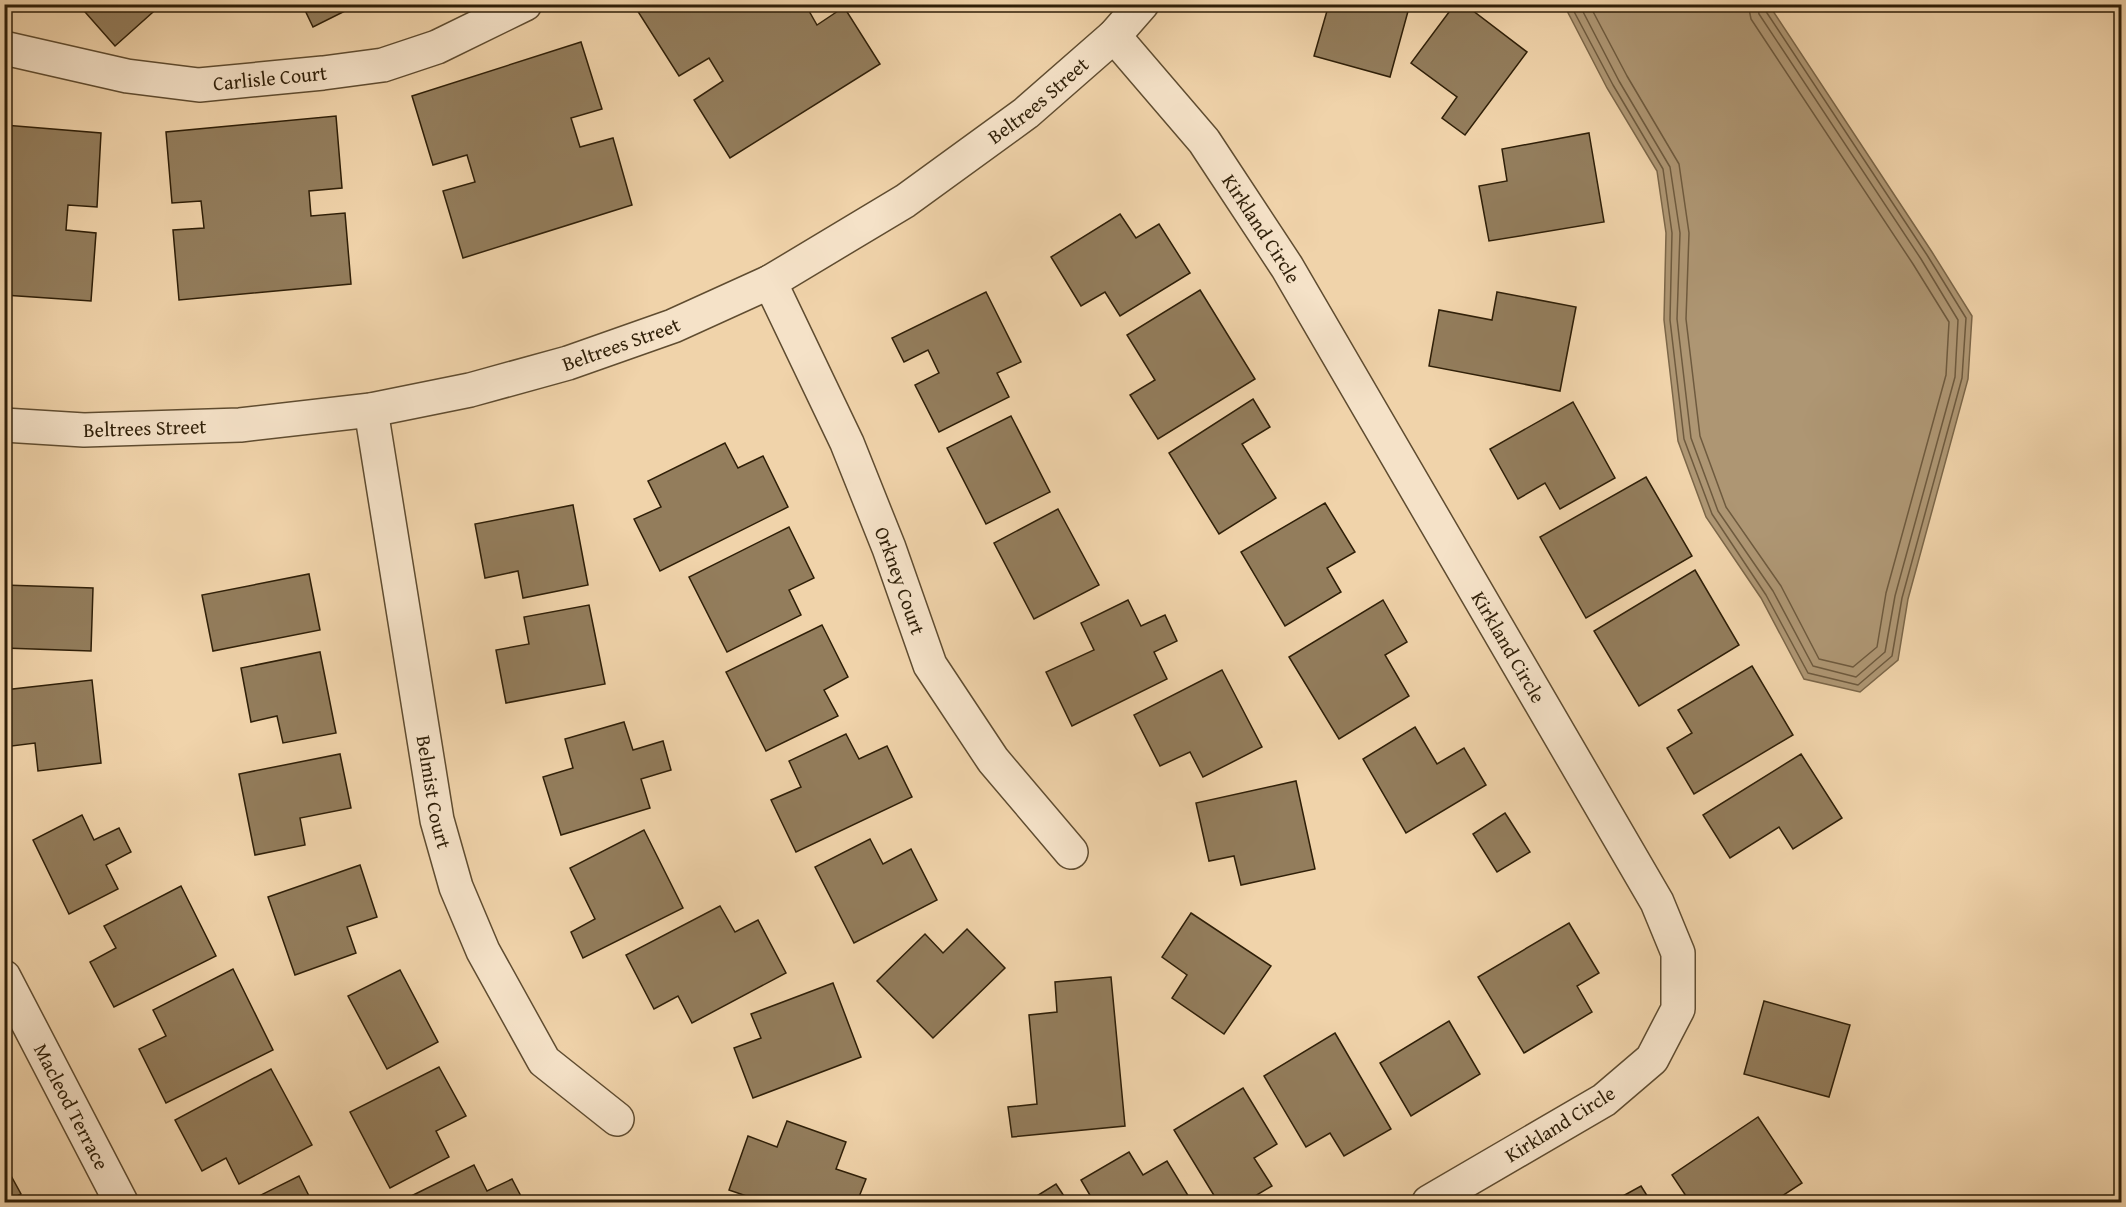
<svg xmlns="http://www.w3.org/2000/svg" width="2126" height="1207" viewBox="0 0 2126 1207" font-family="'Gentium Book Plus',serif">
<rect width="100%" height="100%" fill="#f0d3aa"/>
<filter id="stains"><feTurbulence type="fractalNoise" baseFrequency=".00333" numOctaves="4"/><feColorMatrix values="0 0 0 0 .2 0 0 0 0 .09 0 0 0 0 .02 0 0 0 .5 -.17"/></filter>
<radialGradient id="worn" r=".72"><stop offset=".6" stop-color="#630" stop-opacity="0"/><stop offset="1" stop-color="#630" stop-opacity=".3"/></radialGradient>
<!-- water -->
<path fill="#ae9673" stroke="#7b6648" stroke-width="1.5" d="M1564,5H1769L1932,252L1972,316L1968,379L1908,599L1898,660L1860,692L1804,679L1761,598L1706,517L1678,441L1664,320L1666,233L1657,171L1607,88Z"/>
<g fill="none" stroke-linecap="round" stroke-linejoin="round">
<!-- shore -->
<g stroke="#6e5a3e" stroke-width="1.5">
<path d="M1570,4L1613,85L1663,169L1672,233L1670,320L1684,439L1712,514L1766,595L1808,673L1858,685L1892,656L1902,598L1962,378L1966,318L1927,255L1765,10L1764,4"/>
<path d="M1579,4L1619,81L1670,167L1680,233L1677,319L1691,438L1718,511L1773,591L1813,666L1856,677L1885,652L1895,596L1955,377L1958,320L1921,259L1759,14L1757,4"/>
<path d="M1589,4L1627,76L1679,164L1689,233L1686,319L1700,436L1726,507L1781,586L1819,659L1853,667L1877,647L1886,593L1946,375L1949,322L1913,264L1751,19L1748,4"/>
</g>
</g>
<!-- building -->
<g fill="#937d5c" stroke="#2f1f08" stroke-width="1.5">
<path d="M78,4H162L115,46Z"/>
<path d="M302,4H359L313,27Z"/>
<path d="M646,4H805L817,25L844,7L880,64L730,158L694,100L723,81L709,58L679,76L637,10Z"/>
<path d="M1329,4H1410L1390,77L1314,56Z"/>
<path d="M1455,4H1464L1527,52L1465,135L1442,118L1457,97L1411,63Z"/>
<path d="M581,42L602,109L571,118L580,147L613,138L632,205L463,258L443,191L475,182L467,155L433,165L412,96Z"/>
<path d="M336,116L342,188L309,191L311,216L345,213L351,284L179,300L173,230L204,228L201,201L172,203L166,132Z"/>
<path d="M4,125L101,133L97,207L68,205L66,230L96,233L91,301L4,295Z"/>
<path d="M1589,133L1604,222L1489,241L1479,186L1507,181L1502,149Z"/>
<path d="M1120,214L1136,238L1159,224L1190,273L1120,316L1105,292L1081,306L1051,257Z"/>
<path d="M1200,290L1255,379L1158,439L1130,395L1155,380L1127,335Z"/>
<path d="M986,292L1021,362L997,373L1009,397L939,432L915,385L939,373L928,350L904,362L892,338Z"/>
<path d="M1497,292L1576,307L1560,391L1429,366L1439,310L1492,320Z"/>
<path d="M1253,399L1270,427L1242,444L1276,498L1219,534L1169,453Z"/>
<path d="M1573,402L1615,478L1560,509L1545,483L1518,499L1490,449Z"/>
<path d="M1011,416L1050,492L986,524L947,448Z"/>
<path d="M725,443L738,468L763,456L788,507L660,571L634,519L661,507L648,481Z"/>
<path d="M1646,477L1692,556L1586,618L1540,537Z"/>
<path d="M1325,503L1355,552L1327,568L1341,592L1285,626L1241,552Z"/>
<path d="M573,505L588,585L523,598L518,571L485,578L475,524Z"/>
<path d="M1058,509L1099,585L1034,619L994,543Z"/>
<path d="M789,527L814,578L789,590L801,615L727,652L689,577Z"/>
<path d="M1695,570L1739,645L1639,706L1594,631Z"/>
<path d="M309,574L320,630L213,651L202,595Z"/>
<path d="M4,585L93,588L91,651L4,648Z"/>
<path d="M1128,600L1141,626L1165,615L1177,641L1154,652L1167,679L1072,726L1046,672L1094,650L1081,623Z"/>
<path d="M1383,600L1407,642L1385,655L1409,696L1339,739L1289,657Z"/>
<path d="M589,605L605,684L506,703L496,650L529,644L524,617Z"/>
<path d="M822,625L848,677L824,690L838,716L766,751L726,672Z"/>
<path d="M320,652L336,733L283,743L277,716L251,722L241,668Z"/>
<path d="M1752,666L1793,735L1694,794L1667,748L1692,733L1678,710Z"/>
<path d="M1222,670L1262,747L1203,777L1190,752L1160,766L1134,715Z"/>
<path d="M92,680L101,763L38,771L35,743L4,747V690Z"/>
<path d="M624,722L633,750L663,741L671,770L641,779L650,808L561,835L543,777L573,768L565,739Z"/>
<path d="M1415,727L1437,764L1464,748L1486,785L1406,833L1363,759Z"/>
<path d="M846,734L859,759L887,746L912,797L796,852L771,800L801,787L789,761Z"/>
<path d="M340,754L351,808L300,818L305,845L255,855L239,774Z"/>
<path d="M1801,754L1842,818L1793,849L1779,827L1730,858L1703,815Z"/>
<path d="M1296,781L1315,869L1241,885L1234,856L1209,861L1196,803Z"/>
<path d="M1505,813L1530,852L1497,872L1473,834Z"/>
<path d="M82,815L94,840L119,828L131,852L106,865L118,889L69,914L33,840Z"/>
<path d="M644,830L683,908L583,958L571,932L595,919L570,868Z"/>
<path d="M870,839L883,864L911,849L937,900L854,943L815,867Z"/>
<path d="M360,865L377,917L347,927L356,953L295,975L268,897Z"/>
<path d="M181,886L216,956L114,1007L90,962L116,948L104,926Z"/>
<path d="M720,906L735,932L758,920L786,973L692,1023L678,996L654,1009L626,955Z"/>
<path d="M1191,913L1271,966L1224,1034L1172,998L1187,975L1162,957Z"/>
<path d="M1569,923L1599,973L1577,986L1592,1012L1524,1053L1478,977Z"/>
<path d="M967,929L1005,968L933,1038L877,981L925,934L943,953Z"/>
<path d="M233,969L273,1050L166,1103L139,1049L166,1036L153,1010Z"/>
<path d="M400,970L438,1042L387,1069L348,996Z"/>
<path d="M1111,977L1125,1126L1012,1137L1008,1107L1037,1104L1029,1015L1057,1012L1055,982Z"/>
<path d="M833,983L861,1057L753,1098L734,1048L761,1038L751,1014Z"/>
<path d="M1764,1001L1850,1025L1829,1097L1744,1074Z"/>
<path d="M1449,1021L1480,1074L1411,1116L1380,1063Z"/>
<path d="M1335,1033L1391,1129L1344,1156L1330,1133L1306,1147L1264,1076Z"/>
<path d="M439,1067L466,1116L436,1131L449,1157L390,1188L350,1112Z"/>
<path d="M271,1069L312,1145L239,1184L226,1158L202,1171L175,1120Z"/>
<path d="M1243,1088L1277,1144L1254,1158L1272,1186L1245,1202H1218L1174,1130Z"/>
<path d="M1758,1117L1802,1183L1773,1202H1690L1672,1175Z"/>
<path d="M787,1121L846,1142L836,1169L866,1179L857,1202H764L729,1190L748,1136L777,1147Z"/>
<path d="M1129,1152L1143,1175L1167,1161L1192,1202H1094L1081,1180Z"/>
<path d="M4,1163L21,1194L5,1202H4Z"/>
<path d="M474,1165L487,1191L512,1179L524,1202H399Z"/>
<path d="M299,1176L312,1202H247Z"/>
<path d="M1056,1184L1068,1202H1027Z"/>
<path d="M1641,1186L1651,1202H1612Z"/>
</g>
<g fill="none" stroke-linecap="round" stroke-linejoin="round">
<!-- minor casing -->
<g stroke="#5f4c30" stroke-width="36">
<g id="minor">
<path id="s1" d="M1114,36L1204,141L1287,267L1657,902L1678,953V1009L1652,1059L1604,1100L1429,1202"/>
<path id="s2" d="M4,48L127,76L199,85L323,73L383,65L437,47L525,4"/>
<path id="s3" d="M770,282L847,443L889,548L930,665L993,760L1071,852"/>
<path id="s4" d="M371,410L437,820L456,887L483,951L544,1061L617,1119"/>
<path id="s5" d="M4,977L121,1202"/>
</g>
</g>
<!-- tertiary casing -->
<g stroke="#5f4c30" stroke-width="36">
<g id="tertiary">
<path id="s6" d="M4,425L84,430L240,425L371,410L470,390L568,363L673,326L770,282L905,201L1026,113L1114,36L1142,4"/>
</g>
</g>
<!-- minor -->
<use href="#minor" stroke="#f5e2c8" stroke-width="33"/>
<!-- tertiary -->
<use href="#tertiary" stroke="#f5e2c8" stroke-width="33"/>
</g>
<g text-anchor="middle" stroke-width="6" stroke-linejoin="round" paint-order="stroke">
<!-- street labels -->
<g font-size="20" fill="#2f1f08" stroke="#f5e2c8">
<text dy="7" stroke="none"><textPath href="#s2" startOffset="270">Carlisle Court</textPath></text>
<text dy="7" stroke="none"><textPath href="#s6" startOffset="1113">Beltrees Street</textPath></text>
<text dy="7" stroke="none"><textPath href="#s1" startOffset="243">Kirkland Circle</textPath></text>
<text dy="7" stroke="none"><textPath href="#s6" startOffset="627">Beltrees Street</textPath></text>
<text dy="7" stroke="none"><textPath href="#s6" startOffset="141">Beltrees Street</textPath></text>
<text dy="7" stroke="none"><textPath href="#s3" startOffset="326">Orkney Court</textPath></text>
<text dy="7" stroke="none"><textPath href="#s1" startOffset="729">Kirkland Circle</textPath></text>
<text dy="7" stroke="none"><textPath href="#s4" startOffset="387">Belmist Court</textPath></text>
<text dy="7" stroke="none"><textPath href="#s5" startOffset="146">Macleod Terrace</textPath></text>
<text transform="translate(1560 1124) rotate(-32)" y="7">Kirkland Circle</text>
</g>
</g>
<!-- margin -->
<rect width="2126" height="1207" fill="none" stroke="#f0d3aa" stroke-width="24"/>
<rect x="6" y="6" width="2114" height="1195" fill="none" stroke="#2f1f08" stroke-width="3"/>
<rect x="12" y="12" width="2102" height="1183" fill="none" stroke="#2f1f08" stroke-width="1.5"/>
<rect width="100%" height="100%" filter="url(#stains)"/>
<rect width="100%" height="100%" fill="url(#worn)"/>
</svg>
